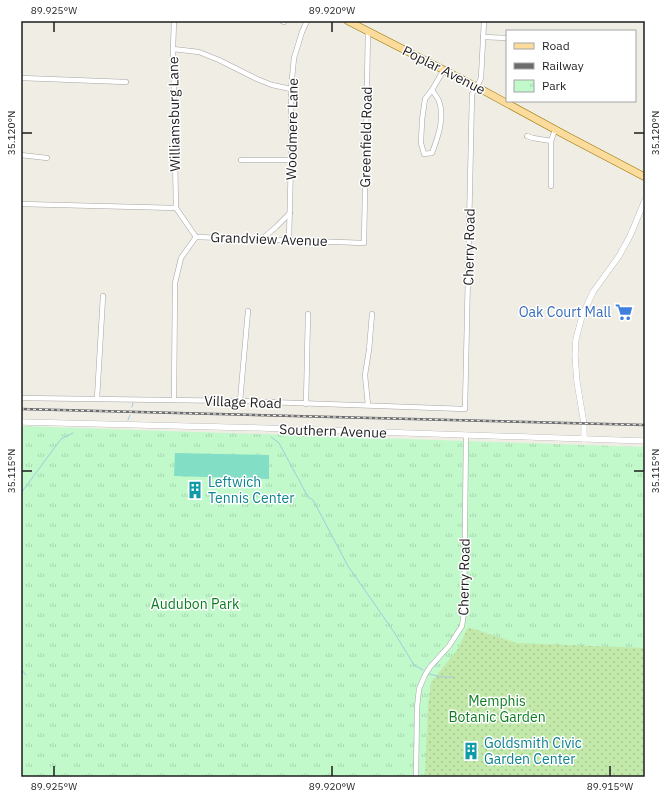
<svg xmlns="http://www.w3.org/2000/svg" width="666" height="798" viewBox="0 0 666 798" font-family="'IBM Plex Sans',sans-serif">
<defs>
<pattern id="park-tufts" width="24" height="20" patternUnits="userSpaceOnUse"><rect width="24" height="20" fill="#c1f9cb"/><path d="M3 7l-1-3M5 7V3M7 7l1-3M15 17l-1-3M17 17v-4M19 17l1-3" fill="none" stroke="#a5d5ae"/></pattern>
<pattern id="garden-dots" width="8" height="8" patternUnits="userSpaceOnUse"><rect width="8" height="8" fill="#c3e9aa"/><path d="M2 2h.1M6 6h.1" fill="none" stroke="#a7c792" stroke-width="1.8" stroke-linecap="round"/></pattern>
</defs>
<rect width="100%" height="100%" fill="#efede4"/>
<!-- park -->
<path fill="url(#park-tufts)" d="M21,426L645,447V777H21Z"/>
<!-- garden -->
<path fill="url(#garden-dots)" d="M468,627L516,643L645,648V777H425L428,706L431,682L458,649Z"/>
<!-- pitch -->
<path fill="#82dec4" d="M175,453L269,455V479L174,476Z"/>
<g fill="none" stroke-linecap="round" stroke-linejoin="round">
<!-- stream -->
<g stroke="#a4cadd" stroke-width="1">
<path d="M132,407L133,403"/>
<path d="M128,420L130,415"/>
<path d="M271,437L279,443L308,497L313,500L348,566L394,632L414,665L423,670"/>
<path d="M21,493L61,439L73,433"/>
<path d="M21,669L26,675"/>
<path d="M429,674L442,677H454"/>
</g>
<!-- minor casing -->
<g stroke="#a5a5a5" stroke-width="5.5">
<g id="minor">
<path d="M174,21L173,49L176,208"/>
<path d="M282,21L284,22"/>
<path d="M483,37L507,38"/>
<path d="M173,49L199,52L219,60L257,79L272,85L291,89"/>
<path d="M21,78L126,82"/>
<path d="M432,90C434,93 437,97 439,101C445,118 438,137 432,153L424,154L421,143L422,120L425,99Z"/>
<path d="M432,90L443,71"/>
<path d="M527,136L533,138L551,141"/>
<path d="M21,155L47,158"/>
<path d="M241,160H291"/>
<path d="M551,186V141L555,130"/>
<path d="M21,204L176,208L196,237L364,243L368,31"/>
<path d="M262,239L276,227L290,213"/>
<path d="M289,240L291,160V89L294,58L302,32L307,21"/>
<path d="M21,398L240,401L465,409L472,94L477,87L481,78L484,21"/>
<path d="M97,399L103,296"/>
<path d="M174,400L175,283L181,258L196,237"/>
<path d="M240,401L248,311"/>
<path d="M306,404L308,314"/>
<path d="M368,405L365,375L369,350L372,314"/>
<path d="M416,777L417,708L419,689L425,675L430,667L449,646L462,626L464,613L466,435"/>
</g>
</g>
<!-- tertiary casing -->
<g stroke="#a5a5a5" stroke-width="6">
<g id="tertiary">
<path d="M21,422L261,428L645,441"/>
<path d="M584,439V424L577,382L575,355L576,339L582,316L593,292L619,256L630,236L645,200"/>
</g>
</g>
<!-- primary casing -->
<g stroke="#987500" stroke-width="8">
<path id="primary" d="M348,21L477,87L567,136L645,177"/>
</g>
<!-- minor -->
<use href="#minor" stroke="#fff" stroke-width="4.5"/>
<!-- tertiary -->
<use href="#tertiary" stroke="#fff" stroke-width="5.5"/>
<!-- primary -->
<use href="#primary" stroke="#fcdc9c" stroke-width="7"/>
<!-- rail casing -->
<g stroke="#6c6c6c" stroke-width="2.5">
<path id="rail" d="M21,409L645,425"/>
</g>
<!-- rail -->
<use href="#rail" stroke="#fff" stroke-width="1" stroke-dasharray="3" stroke-linecap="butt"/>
</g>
<!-- ticks -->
<path fill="none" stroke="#1e1e1e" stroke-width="1.5" d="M54,22V32M332,22V32M22,133H32M634,133H644M22,471H32M634,471H644M54,766V776M332,766V776M610,766V776"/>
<!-- icons -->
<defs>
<g id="supermarket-bare" transform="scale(1.38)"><path d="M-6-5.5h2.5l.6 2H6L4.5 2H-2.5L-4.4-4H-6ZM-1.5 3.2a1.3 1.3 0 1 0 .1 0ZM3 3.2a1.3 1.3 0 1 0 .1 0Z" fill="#3f7fe0" stroke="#fff" stroke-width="2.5" paint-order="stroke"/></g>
<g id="building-bare" transform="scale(1.38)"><path d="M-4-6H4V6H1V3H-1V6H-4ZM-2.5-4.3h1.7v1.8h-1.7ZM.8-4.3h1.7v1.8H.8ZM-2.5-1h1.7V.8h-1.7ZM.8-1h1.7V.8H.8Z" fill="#0f9aa8" stroke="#fff" stroke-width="2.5" paint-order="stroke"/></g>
</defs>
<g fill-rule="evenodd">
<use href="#supermarket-bare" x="624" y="312"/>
<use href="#building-bare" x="195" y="490"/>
<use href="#building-bare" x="471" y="751"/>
</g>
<g text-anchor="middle" stroke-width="3" stroke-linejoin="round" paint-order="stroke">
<!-- street labels -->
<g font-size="14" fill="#1e1e1e" stroke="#fff">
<text transform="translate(444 70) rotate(27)" y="5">Poplar Avenue</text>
<text transform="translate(174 114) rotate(-91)" y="5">Williamsburg Lane</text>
<text transform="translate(292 129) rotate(-89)" y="5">Woodmere Lane</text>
<text transform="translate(366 137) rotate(-89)" y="5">Greenfield Road</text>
<text transform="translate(269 239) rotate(2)" y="5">Grandview Avenue</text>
<text transform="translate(469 247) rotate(-89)" y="5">Cherry Road</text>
<text transform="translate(243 402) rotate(2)" y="5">Village Road</text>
<text transform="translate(333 431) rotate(2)" y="5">Southern Avenue</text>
<text transform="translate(464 577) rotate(-89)" y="5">Cherry Road</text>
</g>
<!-- shop labels -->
<g font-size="14" fill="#366cbe" stroke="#fff" text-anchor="end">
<text x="611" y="317">Oak Court Mall</text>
</g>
<!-- culture labels -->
<g font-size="14" fill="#0d838f" stroke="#fff" text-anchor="start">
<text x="208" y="487">Leftwich<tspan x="208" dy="16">Tennis Center</tspan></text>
<text x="484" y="748">Goldsmith Civic<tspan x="484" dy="16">Garden Center</tspan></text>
</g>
<!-- park labels -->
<g font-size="14" fill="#0b7d20" stroke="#fff">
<text x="195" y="609">Audubon Park</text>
<text x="497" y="706">Memphis<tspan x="497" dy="16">Botanic Garden</tspan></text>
</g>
</g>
<!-- border -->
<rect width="666" height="798" fill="none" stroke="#ffffff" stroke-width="44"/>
<!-- legend -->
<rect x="506" y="30" width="130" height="72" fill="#ffffff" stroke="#a5a5a5"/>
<rect x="514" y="43" width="20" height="6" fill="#fcdc9c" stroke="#a5a5a5"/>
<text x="542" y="50" font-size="12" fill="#1e1e1e">Road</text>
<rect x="514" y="63" width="20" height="6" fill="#6c6c6c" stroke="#a5a5a5"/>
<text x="542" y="70" font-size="12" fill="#1e1e1e">Railway</text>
<rect x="514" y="80" width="20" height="12" fill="url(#park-tufts)" stroke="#a5a5a5"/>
<text x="542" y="90" font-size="12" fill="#1e1e1e">Park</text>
<rect x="22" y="22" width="622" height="754" fill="none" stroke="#1e1e1e" stroke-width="1.5"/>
<g font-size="10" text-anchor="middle" fill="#1e1e1e">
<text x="54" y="14">89.925°W</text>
<text x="332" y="14">89.920°W</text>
<text transform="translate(11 133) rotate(-90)" y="4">35.120°N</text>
<text transform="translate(655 133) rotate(-90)" y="4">35.120°N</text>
<text transform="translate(11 471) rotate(-90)" y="4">35.115°N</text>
<text transform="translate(655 471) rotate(-90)" y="4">35.115°N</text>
<text x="54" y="790">89.925°W</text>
<text x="332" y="790">89.920°W</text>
<text x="610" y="790">89.915°W</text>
</g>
</svg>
